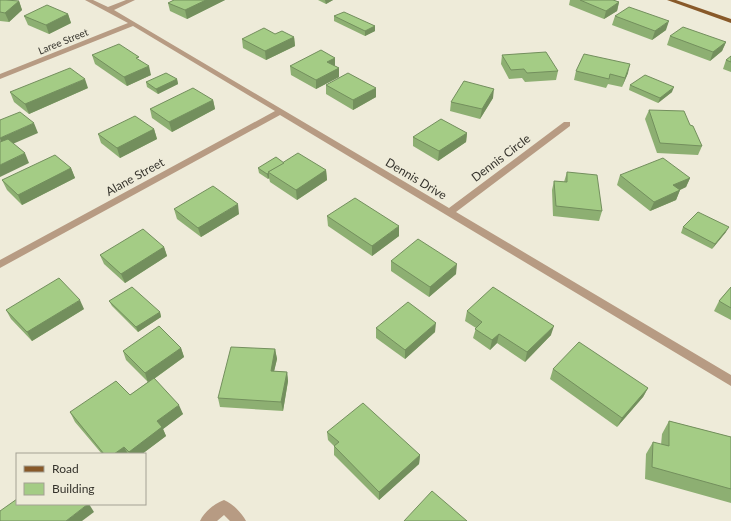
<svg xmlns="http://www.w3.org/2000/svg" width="731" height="521" viewBox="0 0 731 521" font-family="Lato,sans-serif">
<rect width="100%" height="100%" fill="#eeebd9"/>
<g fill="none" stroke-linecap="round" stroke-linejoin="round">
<!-- minor -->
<g fill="#b79b83" fill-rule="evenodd">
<path d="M85,0H93L108,7L126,0H135L114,10L449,208L564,122H570V126L456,212L731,375V386L280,115L0,268V260L275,111L133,26L0,79V74L128,23Z"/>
<path d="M224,500C232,503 242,513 246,521H230L224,515L217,521H200C204,512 215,503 224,500Z"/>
</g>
<!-- major -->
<path fill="#885929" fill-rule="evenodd" d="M667,0H676L731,19V23Z"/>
</g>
<!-- wall -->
<g fill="#8daf72">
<path d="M0,0L19,1L22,10L9,22L0,21Z"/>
<path d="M174,0H225L187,19L170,11L168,3Z"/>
<path d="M318,0H333L326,4Z"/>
<path d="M570,0H613L619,2L617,11L604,19L569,5Z"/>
<path d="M68,14L71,23L49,34L28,25L24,16Z"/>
<path d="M334,16L375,26V31L365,36L334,21Z"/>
<path d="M615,16L666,30L652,40L612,25Z"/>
<path d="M275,34L294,37L295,46L266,60L243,48L242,39Z"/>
<path d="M670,36L726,42L722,51L710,61L667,45Z"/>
<path d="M92,55L140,60L151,75L127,86L95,64Z"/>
<path d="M502,55L558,71L556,80L525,82L522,78L509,79L501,64Z"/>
<path d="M731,56V72L723,69L726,60Z"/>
<path d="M335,58V66L339,68V77L316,89L291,75L290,66Z"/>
<path d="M576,71L628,73L622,87L608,84L606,88L574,80Z"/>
<path d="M177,79L178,84L158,94L147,87L146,82Z"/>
<path d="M326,85L376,97L353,110L326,94Z"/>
<path d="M630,85L672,92L658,103L629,90Z"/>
<path d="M88,88L29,114L14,102L10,92Z"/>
<path d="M493,98L480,119L450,111L451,102Z"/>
<path d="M213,100L215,109L172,132L152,118L150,109Z"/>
<path d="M649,110L690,125L702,146L698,155L657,153L645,119Z"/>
<path d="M154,129L157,139L120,158L101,143L98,134Z"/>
<path d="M467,133L466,142L438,161L413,146V137Z"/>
<path d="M284,163L326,170L327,180L297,200L270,182L269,178L268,179L259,173L258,168Z"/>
<path d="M71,168L75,178L22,205L7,190L2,180Z"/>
<path d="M567,172L602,211L599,221L553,216L552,190L554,181L564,182Z"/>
<path d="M620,175L690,178L686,187L680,190L676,200L650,211L617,185Z"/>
<path d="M174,209L239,214L201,237L177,219Z"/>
<path d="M327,216L399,236L372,256L328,226Z"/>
<path d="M683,227L726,232L712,249L681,233Z"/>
<path d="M164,247L167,256L125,283L104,264L100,255Z"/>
<path d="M391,261L456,274L429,297L391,271Z"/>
<path d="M731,287V320L714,311L719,301Z"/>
<path d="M109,301L160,312L161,317L138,332L112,306Z"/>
<path d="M84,309L32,341L11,319L6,310Z"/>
<path d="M467,311L551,335L525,362L497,343L490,350L473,338L476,328L465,321Z"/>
<path d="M376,328L435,332L405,359L376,338Z"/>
<path d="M181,348L184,357L154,379L183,414L163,429L166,436L142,454H102L75,422L70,412L130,395L148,382L126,360L123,351Z"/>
<path d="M275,349L277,359L274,371L287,372L288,381L283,411L220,407L218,398Z"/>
<path d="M553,369L648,388L643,397L617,427L550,379Z"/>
<path d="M669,421L731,437V503L645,479L646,454L653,442L661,445L662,434Z"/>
<path d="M327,432L420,455L419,464L379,500L334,455V446L328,440Z"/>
</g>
<!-- shaded-wall -->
<g fill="#738f5d">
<path d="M206,0H225L187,19L185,10Z"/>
<path d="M325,0H333L326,4Z"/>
<path d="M19,1L22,10L9,22L5,13Z"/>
<path d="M619,2L617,11L604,19L606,11Z"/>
<path d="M68,14L71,23L49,34L46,25Z"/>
<path d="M669,21L666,30L652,40L655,31Z"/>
<path d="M375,26V31L365,36V31Z"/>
<path d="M294,37L295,46L266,60L265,51Z"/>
<path d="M726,42L722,51L710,61L713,52Z"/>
<path d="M335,58V67L327,62Z"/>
<path d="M630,64L628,73L622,87L625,78Z"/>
<path d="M149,66L151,75L127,86L124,77Z"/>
<path d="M339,68V77L316,89V80Z"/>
<path d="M85,79L88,88L29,114L25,104Z"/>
<path d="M177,79L178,84L158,94L156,89Z"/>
<path d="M674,87L672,92L658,103L660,98Z"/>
<path d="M376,88V97L353,110V100Z"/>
<path d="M494,89L493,98L480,119L482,109Z"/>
<path d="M213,100L215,109L172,132L169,122Z"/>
<path d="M34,123L38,133L1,149L0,138Z"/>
<path d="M154,129L157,139L120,158L117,148Z"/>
<path d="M467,133L466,142L438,161L439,151Z"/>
<path d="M25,153L29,163L0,177V165Z"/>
<path d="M71,168L75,178L22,205L18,195Z"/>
<path d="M326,170L327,180L297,200L296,190Z"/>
<path d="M269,173V178L268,179L267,174Z"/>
<path d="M690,178L686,187L669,195L673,185Z"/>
<path d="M680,190L676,200L650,211L654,202Z"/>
<path d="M238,204L239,214L201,237L198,228Z"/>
<path d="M399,226V236L372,256V246Z"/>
<path d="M729,227L726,232L712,249L715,244Z"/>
<path d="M164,247L167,256L125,283L121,274Z"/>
<path d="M457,264L456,274L429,297L430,287Z"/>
<path d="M80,300L84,309L32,341L27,332Z"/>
<path d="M160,312L161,317L138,332L136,327Z"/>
<path d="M436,323L435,332L405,359V350Z"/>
<path d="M554,326L551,335L525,362L527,352Z"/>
<path d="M499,334L497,343L490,350L492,340Z"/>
<path d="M181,348L184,357L148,383L145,373Z"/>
<path d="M275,349L277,359L272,380L271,371Z"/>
<path d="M287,372L288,381L283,411L281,402Z"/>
<path d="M648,388L643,397L617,427L622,418Z"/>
<path d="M179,405L183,414L163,429L166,436L142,454H130L129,452L157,421Z"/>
<path d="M124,447L128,454H114Z"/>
<path d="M420,455L419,464L379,500V492Z"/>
<path d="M88,504H89L94,512L82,521H66Z"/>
</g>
<!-- building -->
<g fill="#a4cc85" stroke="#738f5d">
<path d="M0,0H6L19,1L5,13L0,12Z"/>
<path d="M174,0H206L185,10L168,3Z"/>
<path d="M580,0H613L619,2L606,11Z"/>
<path d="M47,5L68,14L46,25L24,16Z"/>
<path d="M629,7L669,21L655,31L615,16Z"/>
<path d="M344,12L375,26L365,31L334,16Z"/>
<path d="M683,27L726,42L713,52L670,36Z"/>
<path d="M264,28L275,34L282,31L294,37L265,51L242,39Z"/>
<path d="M119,44L139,57L136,58L149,66L124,77L92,55Z"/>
<path d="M321,50L335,58L327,62L339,68L316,80L290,66Z"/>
<path d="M546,52L558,71L527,73L524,69L511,70L502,55Z"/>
<path d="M584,54L630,64L625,78L610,74L609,79L576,71Z"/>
<path d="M731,56V62L726,60Z"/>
<path d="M70,68L85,79L25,104L10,92Z"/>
<path d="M166,73L177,79L156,89L146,82Z"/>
<path d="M348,73L376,88L353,100L326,85Z"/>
<path d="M645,75L674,87L660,98L630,85Z"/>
<path d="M464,81L494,89L482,109L451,102Z"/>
<path d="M193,88L213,100L169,122L150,109Z"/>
<path d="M649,110L684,111L690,125L693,126L702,146L660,143Z"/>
<path d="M20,112L34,123L0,138V120Z"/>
<path d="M135,116L154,129L117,148L98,134Z"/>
<path d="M441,119L467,133L439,151L413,137Z"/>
<path d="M8,139L25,153L0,165V142Z"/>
<path d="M298,153L326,170L296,190L268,172Z"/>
<path d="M55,155L71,168L18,195L2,180Z"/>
<path d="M276,157L284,163L268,172L269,173L267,174L258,168Z"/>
<path d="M663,158L690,178L673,185L680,190L654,202L620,175Z"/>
<path d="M567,172L597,175L602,211L556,206L554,181L567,182Z"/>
<path d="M213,186L238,204L198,228L174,209Z"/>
<path d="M355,198L399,226L372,246L327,216Z"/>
<path d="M698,212L729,227L715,244L683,227Z"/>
<path d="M143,229L164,247L121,274L100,255Z"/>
<path d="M418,239L457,264L430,287L391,261Z"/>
<path d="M59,278L80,300L27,332L6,310Z"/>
<path d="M132,287L160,312L136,327L109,301Z"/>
<path d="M493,287L554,326L527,352L499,334L492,340L475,329L482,322L467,311Z"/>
<path d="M731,287V308L719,301Z"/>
<path d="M408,302L436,323L405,350L376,328Z"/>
<path d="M159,326L181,348L145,373L123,351Z"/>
<path d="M579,342L648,388L622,418L553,369Z"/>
<path d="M231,347L275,349L271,371L287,372L281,402L218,398Z"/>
<path d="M154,378L179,405L157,421L162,427L129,452L124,447L114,454H104L70,412L116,381L130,395Z"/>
<path d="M363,403L420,455L379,492L334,446L339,442L327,432Z"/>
<path d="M669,421L731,437V489L652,467L653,442L669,446Z"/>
<path d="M432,491L467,521H404Z"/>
<path d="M17,499V504H88L66,521H0V511Z"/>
</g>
<g text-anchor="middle" stroke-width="3" stroke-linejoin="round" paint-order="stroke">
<!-- far-street labels -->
<g font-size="10" fill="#35332c" stroke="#eeebd9">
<text transform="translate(63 41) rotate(-22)" y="4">Laree Street</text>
</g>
<!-- street labels -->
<g font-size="12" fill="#35332c" stroke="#eeebd9">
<text transform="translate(501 158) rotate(-37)" y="4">Dennis Circle</text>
<text transform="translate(135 177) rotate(-29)" y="4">Alane Street</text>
<text transform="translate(416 179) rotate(31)" y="4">Dennis Drive</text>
</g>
</g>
<!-- legend -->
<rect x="16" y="453" width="130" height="52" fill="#eeebd9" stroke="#a4a194"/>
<rect x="24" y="466" width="20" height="6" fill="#885929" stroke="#a4a194"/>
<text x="52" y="473" font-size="12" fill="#35332c">Road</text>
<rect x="24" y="483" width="20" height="12" fill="#a4cc85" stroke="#a4a194"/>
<text x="52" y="493" font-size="12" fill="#35332c">Building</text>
</svg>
